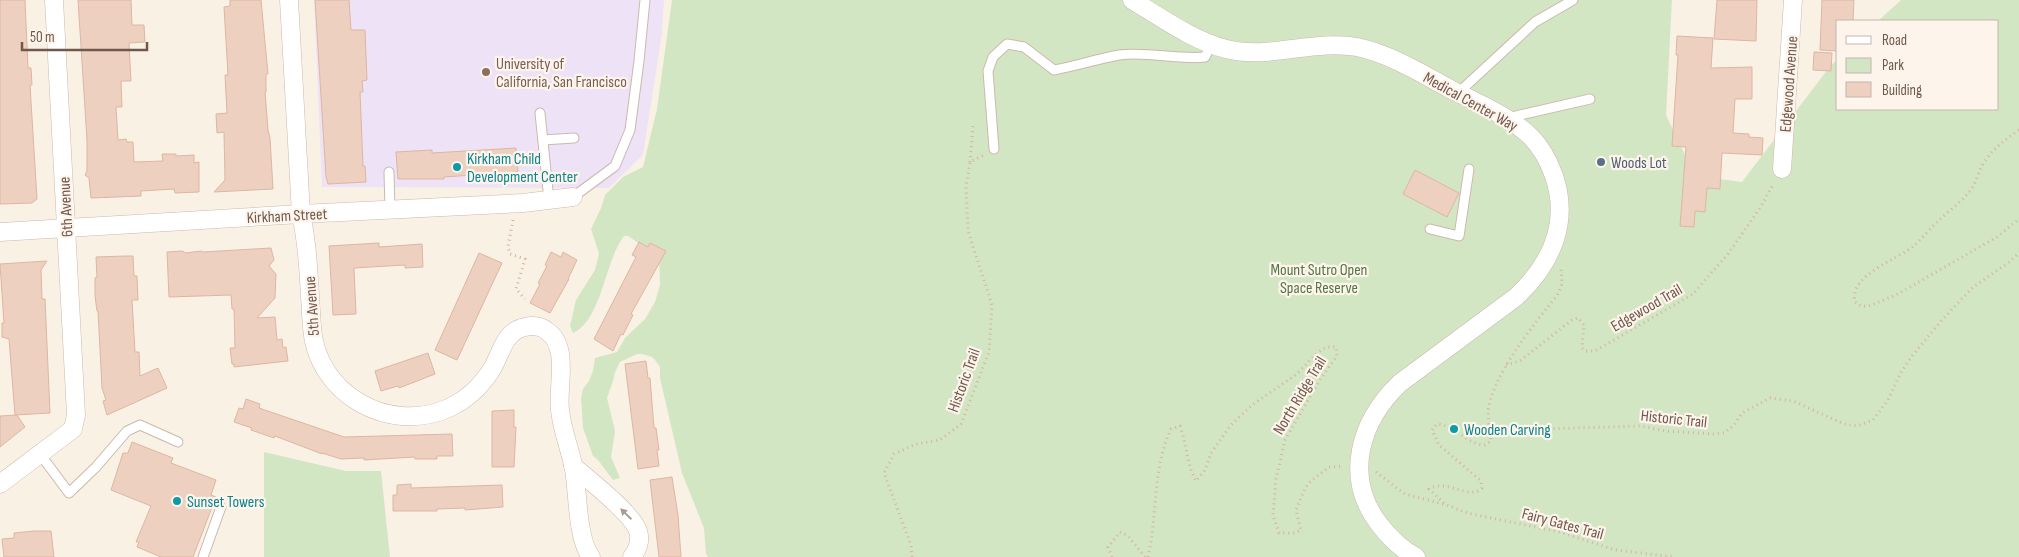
<svg xmlns="http://www.w3.org/2000/svg" width="2019" height="557" viewBox="0 0 2019 557" font-family="'Sofia Sans Condensed',sans-serif">
<rect width="100%" height="100%" fill="#faf1e5"/>
<!-- education -->
<path fill="#eee2f6" d="M314,0H664L662,33L643,155L609,188L322,187Z"/>
<!-- green -->
<g fill="#d3e6c4">
<path d="M672,0H1672L1666,115L1695,176L1742,182L1831,65L1838,59V109H1998V21H1878L1901,0H2019V557H708L706,554L704,528L682,473L660,378V367L655,360L652,357L642,354H637L620,362L615,372L613,381L607,398L615,431L611,457L620,478L613,480L598,460L593,456L583,428L581,398L583,389L589,381L593,371L595,358L617,352L625,338L645,319L655,302L660,285L659,257L628,236H624C605,260 602,320 573,333L570,326L576,300L595,270L599,254L591,229L601,208L605,195L623,177L643,167L657,109Z"/>
<path d="M264,452L346,471H381L390,557H264Z"/>
</g>
<!-- building -->
<g fill="#edd0bf" stroke="#deb6a1">
<path d="M0,0H25L28,68H31L32,85H30L37,199L32,203L0,204Z"/>
<path d="M78,0H131L132,25H144L145,42L129,43L131,81H121L122,107H116L118,140L126,139L127,142H133L134,162L163,161L162,154H176V156L194,155V163L199,162V192L175,193L174,189L141,191V196L91,198L89,178L85,175L87,171V140Z"/>
<path d="M230,0H261L268,74H266V92H265L268,130L270,138L273,189L214,192L225,180L224,132L217,133L216,114L227,113L225,75H228L224,7L230,6Z"/>
<path d="M315,0H349L351,30H365L367,80L362,81L363,92H360L363,166H365L366,182L328,184L326,177Z"/>
<path d="M1717,0H1757L1756,41L1714,39Z"/>
<path d="M1822,0H1854L1853,21H1838V51L1820,50Z"/>
<path d="M1677,36L1713,38L1711,68L1752,67V99H1735L1733,133L1749,134V137L1763,138L1762,155L1722,153L1720,189L1707,188L1705,212L1695,211L1694,227L1680,226L1686,147L1672,146L1678,55H1676Z"/>
<path d="M1814,52L1832,53L1831,71L1813,70Z"/>
<path d="M516,148L518,172L444,177V179H398L396,152L432,150V153Z"/>
<path d="M1415,170L1459,193L1447,217L1403,194Z"/>
<path d="M639,242L648,247L650,243L666,251L631,314L633,315L623,335L621,334L613,351L594,339L636,257L632,255Z"/>
<path d="M379,243V247L422,244L423,267L405,268V265L354,268L356,314L333,315L329,246Z"/>
<path d="M271,248L274,260L269,266L276,274L275,298L257,318L275,317L277,340L282,339L283,348L286,347L288,361L234,367V364H232L230,348H235L234,309H232L231,295L169,297L167,252L182,251L186,253L201,251L203,252Z"/>
<path d="M551,252L561,257L563,252L577,260L568,279H569L550,313L530,303L540,284L538,283L547,266L545,265Z"/>
<path d="M479,253L502,263L457,360L435,350Z"/>
<path d="M125,256H133L134,276H137L138,300H132L135,352H139L140,376L158,368L167,388L107,415L103,401L106,400L102,388L98,311H97L95,296V278L97,277L96,257Z"/>
<path d="M47,261L41,270L42,299H45L50,413L15,415L9,339L2,337V323H4L0,264Z"/>
<path d="M428,353L435,374L399,388L398,386L381,391L375,371Z"/>
<path d="M646,361L648,378H650L654,428H656L659,450H657L659,466L638,469L625,364Z"/>
<path d="M246,399L260,404L259,408L344,437L452,434L453,456H437V459H415V457L364,460V458L341,459L322,453V454L275,436L274,438L251,430L252,428L234,422L239,408L243,409Z"/>
<path d="M514,410V427H516L514,467H492V411Z"/>
<path d="M17,415L25,427L0,447V416Z"/>
<path d="M132,442L173,458L171,463L216,480L211,495L216,497L193,557H161L137,547L139,542H136L151,506L111,490L123,453H128Z"/>
<path d="M672,477L678,515L681,557H659L650,480Z"/>
<path d="M411,484V488L502,485L503,507L465,510V508L437,509V511H393V495H397V485Z"/>
<path d="M34,531H51L54,557H4L2,539L14,538V533Z"/>
</g>
<g fill="none" stroke-linecap="round" stroke-linejoin="round">
<!-- lane casing -->
<g stroke="#cbb9ac" stroke-width="11">
<g id="lane">
<path d="M1458,93L1535,22L1573,0"/>
<path d="M540,113L549,200"/>
<path d="M1509,120L1516,116L1590,99"/>
<path d="M543,140L574,138"/>
<path d="M994,149L988,71L993,57L1007,44L1024,47L1054,70C1076,66 1097,59 1119,55C1147,51 1177,60 1205,57L1211,45"/>
<path d="M389,172L390,209"/>
<path d="M573,197L615,166L630,130L639,61L645,0"/>
<path d="M1430,229L1459,236L1469,169"/>
<path d="M40,454L69,493L96,467L127,431L140,425L178,442"/>
<path d="M203,557L221,507"/>
</g>
</g>
<!-- street casing -->
<g stroke="#cbb9ac" stroke-width="19">
<g id="street">
<path d="M289,0L301,214C309,251 309,289 312,327C316,394 390,436 451,407C467,399 480,387 490,372C502,355 502,332 525,327C533,325 541,326 547,331C570,347 557,386 560,410C562,430 570,449 574,469C578,493 577,539 591,557"/>
<path d="M1132,0C1162,18 1192,40 1226,49C1270,60 1313,39 1357,47C1390,54 1421,73 1450,89C1476,102 1511,117 1531,137C1542,148 1549,162 1554,176C1570,223 1551,264 1516,297L1400,383C1360,421 1343,477 1379,524C1389,537 1401,549 1416,557"/>
<path d="M1782,169L1793,0"/>
<path d="M0,232L301,214L523,203L573,197"/>
<path d="M573,466C589,480 632,513 638,531C641,540 638,549 632,557"/>
<path d="M0,484L73,429L76,415L54,0"/>
</g>
</g>
<!-- path -->
<g stroke="#d2b3a2" stroke-width="3" stroke-dasharray="1 4" stroke-linecap="butt">
<path d="M2019,130C2005,140 1992,149 1983,164C1979,171 1977,180 1972,188C1963,201 1950,210 1939,220C1931,228 1923,237 1915,245C1899,259 1848,275 1855,302L1861,306H1869L1896,295L1997,237L2019,219"/>
<path d="M970,162L973,126"/>
<path d="M513,220L508,246L510,254L525,259L516,289L525,299"/>
<path d="M1506,365L1520,361L1573,319L1578,318L1584,325L1582,348L1585,351H1595L1693,294L1728,254L1760,208L1774,183"/>
<path d="M1489,426L1507,430L1641,426L1665,431L1714,434L1724,433L1734,425L1742,413L1770,398L1793,401L1844,424L1857,426L1873,420L1888,400L1900,374L1912,356L1942,320L1973,287L2008,263L2019,253"/>
<path d="M1376,472L1405,494L1447,505L1467,513L1560,532L1615,550L1675,557"/>
<path d="M1444,503L1429,489C1446,478 1470,501 1482,488L1481,481L1439,445L1432,430L1437,424C1456,425 1466,445 1486,445L1491,441C1491,432 1488,423 1488,414C1488,382 1536,320 1557,296L1562,284L1561,268"/>
<path d="M912,557L911,545L884,473L894,454L916,444L940,440L961,424L989,352L992,305L968,231L966,187L970,162L984,155"/>
<path d="M1112,557L1108,547L1120,532L1128,536L1145,557"/>
<path d="M1148,557C1158,514 1152,469 1171,429L1180,426C1187,445 1186,463 1196,481L1205,470L1211,453L1231,425L1252,405L1297,374L1317,353L1326,347H1336L1337,356L1321,378L1285,440L1276,479L1273,515L1279,533H1295L1301,530L1296,510L1305,488L1312,480L1329,467L1344,466"/>
</g>
<!-- lane -->
<use href="#lane" stroke="#fff" stroke-width="9"/>
<!-- street -->
<use href="#street" stroke="#fff" stroke-width="18"/>
</g>
<!-- one-way arrows -->
<defs><path id="oneway-solid" d="M-6-.8H1V-3.2L6.5 0L1 3.2V.8H-6Z" transform="scale(1.25)"/></defs>
<use fill="#aa9b94" href="#oneway-solid" transform="translate(626 514) rotate(-136)"/>
<!-- markers -->
<circle fill="#8d6e63" stroke="#fdf5eb" stroke-width="2" cx="486" cy="72" r="5"/>
<circle fill="#5c6f8a" stroke="#fdf5eb" stroke-width="2" cx="1601" cy="162" r="5"/>
<g fill="#0f9aa8" stroke="#fdf5eb" stroke-width="2">
<circle cx="457" cy="167" r="5"/>
<circle cx="1454" cy="429" r="5"/>
<circle cx="177" cy="501" r="5"/>
</g>
<g text-anchor="middle" stroke-width="4.5" stroke-linejoin="round" paint-order="stroke">
<!-- education labels -->
<g font-size="16" fill="#785e54" stroke="#fdf5eb" text-anchor="start">
<text x="496" y="69">University of<tspan x="496" dy="18">California, San Francisco</tspan></text>
</g>
<!-- street labels -->
<g font-size="16" fill="#71584c" stroke="#fdf5eb">
<text transform="translate(1788 84) rotate(-86)" y="6">Edgewood Avenue</text>
<text transform="translate(1471 101) rotate(29)" y="6">Medical Center Way</text>
<text transform="translate(65 207) rotate(-93)" y="6">6th Avenue</text>
<text transform="translate(287 215) rotate(-3)" y="6">Kirkham Street</text>
<text transform="translate(311 306) rotate(-94)" y="6">5th Avenue</text>
<text transform="translate(1646 307) rotate(-30)" y="6">Edgewood Trail</text>
<text transform="translate(963 380) rotate(-70)" y="6">Historic Trail</text>
<text transform="translate(1299 395) rotate(-59)" y="6">North Ridge Trail</text>
<text transform="translate(1674 418) rotate(6)" y="6">Historic Trail</text>
<text transform="translate(1563 523) rotate(15)" y="6">Fairy Gates Trail</text>
</g>
<!-- culture labels -->
<g font-size="16" fill="#0d838f" stroke="#fdf5eb" text-anchor="start">
<text x="467" y="164">Kirkham Child<tspan x="467" dy="18">Development Center</tspan></text>
<text x="1464" y="435">Wooden Carving</text>
<text x="187" y="507">Sunset Towers</text>
</g>
<!-- service labels -->
<g font-size="16" fill="#4e5e75" stroke="#fdf5eb" text-anchor="start">
<text x="1611" y="168">Woods Lot</text>
</g>
<!-- park labels -->
<g font-size="16" fill="#547645" stroke="#fdf5eb">
<text x="1319" y="275">Mount Sutro Open<tspan x="1319" dy="18">Space Reserve</tspan></text>
</g>
</g>
<!-- legend -->
<rect x="1836" y="20" width="162" height="90" fill="#fdf5eb" stroke="#c5b6ab"/>
<rect x="1846" y="36" width="25" height="8" fill="#ffffff" stroke="#c5b6ab"/>
<text x="1882" y="45" font-size="15" fill="#71584c">Road</text>
<rect x="1846" y="58" width="25" height="15" fill="#d3e6c4" stroke="#c5b6ab"/>
<text x="1882" y="70" font-size="15" fill="#71584c">Park</text>
<rect x="1846" y="82" width="25" height="15" fill="#edd0bf" stroke="#c5b6ab"/>
<text x="1882" y="95" font-size="15" fill="#71584c">Building</text>
<!-- scale -->
<path d="M22 42v8h125v-8" fill="none" stroke="#71584c" stroke-width="2.5"/>
<text x="30" y="42" font-size="15" fill="#71584c" stroke="#fdf5eb" stroke-width="4" paint-order="stroke">50 m</text>
</svg>
